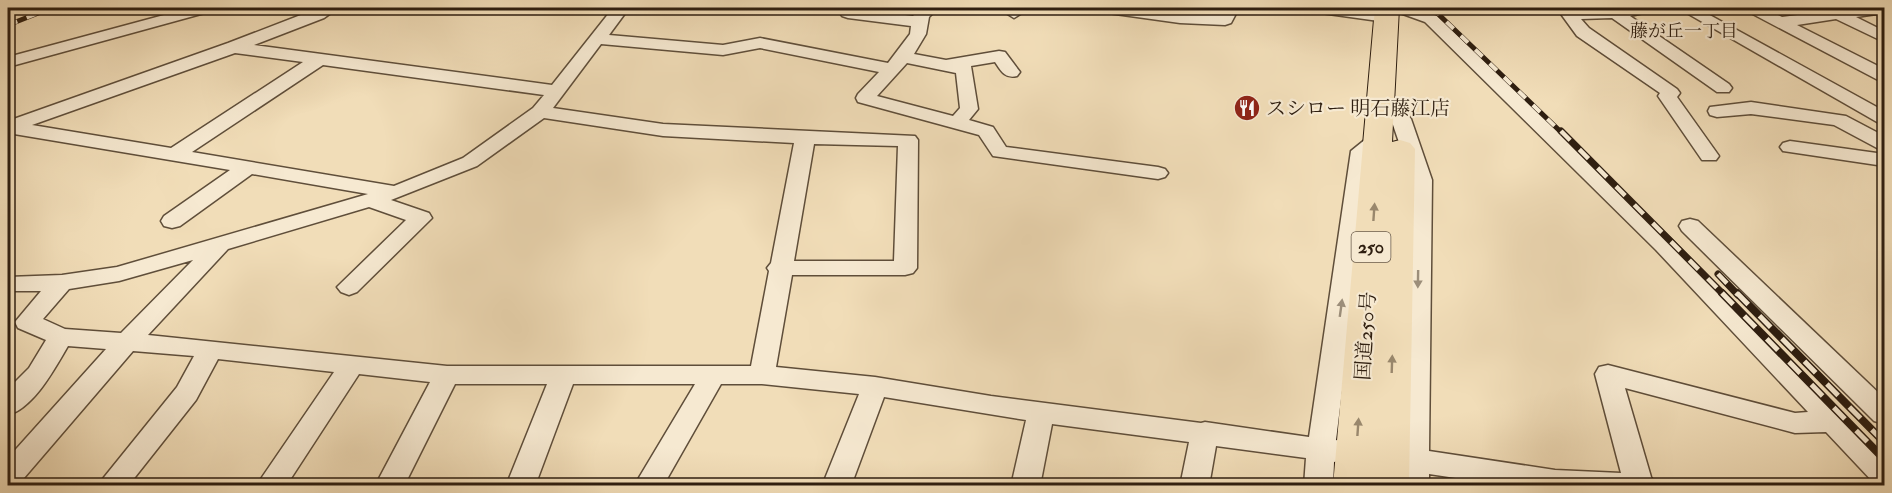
<svg xmlns="http://www.w3.org/2000/svg" width="1892" height="493" viewBox="0 0 1892 493" font-family="'IM FELL Double Pica','Noto Serif JP',serif">
<rect width="100%" height="100%" fill="#f1ddb8"/>
<filter id="stains"><feTurbulence type="fractalNoise" baseFrequency=".00333" numOctaves="4"/><feColorMatrix values="0 0 0 0 .2 0 0 0 0 .09 0 0 0 0 .02 0 0 0 .5 -.17"/></filter>
<radialGradient id="worn" r=".72"><stop offset=".6" stop-color="#630" stop-opacity="0"/><stop offset="1" stop-color="#630" stop-opacity=".3"/></radialGradient>
<g fill="none" stroke-linecap="round" stroke-linejoin="round">
<!-- minor casing -->
<g stroke="#5f4e3a" stroke-width="3">
<g id="minor">
<path d="M190,8H214L212,11L8,67V57Z"/>
<path d="M319,8H338L324,18L254,45L552,85L613,8H629L609,35L723,45L760,38L888,63L910,34L911,26L848,18L842,16L840,13L842,10L848,8L913,16L921,8H938L929,17L926,34L914,54L946,60L999,51L1005,52L1020,72L1017,76C1005,79 1001,71 995,62L971,66L978,109L969,120L993,127L1006,147L1158,167L1165,169L1168,173L1165,177L1158,179L993,156L979,135L858,102L856,98L858,94L879,72L760,48L723,55L601,44L553,108L663,124L915,136L918,140L917,268L913,273L905,275H792L776,367L875,377L991,396L1201,423L1205,422L1309,437L1351,151L1372,134H1386L1389,138L1371,153L1336,440L1346,443L1350,451L1346,459L1334,462L1333,486H1304L1306,458L1216,446L1209,486H1180L1189,442L1052,424L1040,486H1011L1026,420L884,397L851,486H822L859,394L762,384H721L663,486H634L695,384H573L535,486H506L547,384H455L404,486H375L430,382L359,374L286,486H256L334,372L218,359L196,400L128,486H97L177,387L194,356L133,351L18,485L8,486V458L106,349L68,346C55,368 34,408 8,415V389L29,368L46,340L18,328L15,322L41,291H8V277L62,275L117,267L368,194L252,174L180,226L172,228L164,226L161,221L164,216L230,170L8,133V121L228,43ZM235,53L303,62L171,148L32,125ZM907,63L956,73L960,108L953,116L877,96ZM323,65L544,95L533,108L463,158L394,186L192,152ZM544,118L663,136L794,143L771,263L767,268L769,271L751,366H447L148,335L228,249L369,207L406,220L337,287L341,292L349,295L357,292L432,218L429,213L391,200L477,166ZM814,144L898,146L894,261H794ZM193,260L121,333L65,329L43,319L69,289L119,281Z"/>
<path d="M998,8H1016L1022,13L1014,18Z"/>
<path d="M1100,8C1139,4 1180,13 1219,15L1223,8H1239L1231,23L1225,25L1180,23L1108,13Z"/>
<path d="M1313,8C1329,6 1384,5 1394,17L1386,22L1321,13Z"/>
<path d="M1400,8H1414L1437,16L1672,240L1884,457V486L1874,483L1826,432L1795,433L1625,388L1651,477L1657,486H1509L1429,474V486H1399L1400,468L1395,467L1391,459L1395,451L1401,449L1412,180L1391,119L1394,115H1408L1411,119L1432,180L1429,451L1555,470L1621,473L1595,374L1599,367L1608,365L1795,413L1808,412L1656,250L1425,22L1400,13L1398,10Z"/>
<path d="M1655,8L1653,11L1630,16L1729,84L1732,88L1729,92H1717L1612,18L1581,19L1589,28L1677,89L1680,93L1677,97L1719,156L1716,160H1702L1658,96L1660,93L1577,36L1561,14L1569,9Z"/>
<path d="M1678,8H1697L1884,111V124L1877,122Z"/>
<path d="M1745,8H1764L1782,17L1852,8H1884V13L1856,17L1884,31V42L1836,19L1797,25L1884,69V81L1878,80L1747,11Z"/>
<path d="M1751,102L1846,116L1884,136V150L1877,148L1834,125L1751,114L1717,117L1710,115L1708,111L1710,107Z"/>
<path d="M1790,141L1884,154V166L1783,151L1780,147L1783,143Z"/>
<path d="M1690,219L1698,221L1884,398V424L1874,421L1682,231L1679,226L1682,221Z"/>
</g>
</g>
<!-- trunk casing -->
<g stroke="#2e1e10" stroke-width="2">
<path id="trunk" d="M1375,8H1399L1392,142L1400,140L1410,143L1415,149L1409,486H1333Z"/>
</g>
<!-- minor -->
<use href="#minor" fill="#f6e9d1" fill-rule="evenodd"/>
<!-- trunk -->
<use href="#trunk" fill="#f1ddb8" fill-rule="evenodd"/>
<!-- rail-far2 casing -->
<g stroke="#2e1e10" stroke-width="5">
<g id="rail-far2">
<path d="M1432,8L1562,133"/>
<path d="M8,25L51,8"/>
</g>
</g>
<!-- rail-far1 casing -->
<g stroke="#2e1e10" stroke-width="7">
<g id="rail-far1">
<path d="M1561,131L1724,295"/>
<path d="M1718,274L1738,295"/>
</g>
</g>
<!-- rail casing -->
<g stroke="#2e1e10" stroke-width="8">
<g id="rail">
<path d="M1722,293L1884,459"/>
<path d="M1737,293L1884,442"/>
</g>
</g>
<!-- rail-far2 -->
<use href="#rail-far2" stroke="#f6e9d1" stroke-width="4" stroke-dasharray="10" stroke-linecap="butt"/>
<!-- rail-far1 -->
<use href="#rail-far1" stroke="#f6e9d1" stroke-width="4.5" stroke-dasharray="13" stroke-linecap="butt"/>
<!-- rail -->
<use href="#rail" stroke="#f6e9d1" stroke-width="5" stroke-dasharray="16" stroke-linecap="butt"/>
</g>
<!-- one-way arrows -->
<defs><path id="oneway-solid" d="M-6-.8H1V-3.2L6.5 0L1 3.2V.8H-6Z" transform="scale(1.5)"/></defs>
<g fill="#99876c">
<use href="#oneway-solid" transform="translate(1374 212) rotate(-86)"/>
<use href="#oneway-solid" transform="translate(1392 364) rotate(-88)"/>
<use href="#oneway-solid" transform="translate(1358 427) rotate(-86)"/>
</g>
<g fill="#9c8e7a">
<use href="#oneway-solid" transform="translate(1418 279) rotate(91)"/>
<use href="#oneway-solid" transform="translate(1341 308) rotate(-82)"/>
</g>
<!-- icons -->
<defs>
<g id="restaurant-disc" transform="scale(1.35)"><circle r="9.5" fill="#8f2418" stroke="#f6e9d1"/><path d="M-5-6h1v4h1v-4h1v4h1v-4h1v5L-1.5 .5V6h-2V.5L-5-1ZM5-6V6H3V1.5H1.5Q1.5-4 5-6Z" fill="#fff"/></g>
</defs>
<g fill-rule="evenodd">
<use href="#restaurant-disc" x="1247" y="108"/>
</g>
<g text-anchor="middle" stroke-width="4.5" stroke-linejoin="round" paint-order="stroke">
<!-- far-neighbourhood labels -->
<g font-size="18" fill="#2e1e10" stroke="#f6e9d1">
<text x="1684" y="37">藤が丘一丁目</text>
</g>
<!-- shield labels -->
<rect fill="#f6e9d1" stroke="#6a5b4a" stroke-width="1.5" x="1351.5" y="232" width="39" height="30" rx="4.5"/>
<g font-size="18" font-weight="bold" fill="#2e1e10">
<text x="1371" y="253">250</text>
</g>
<!-- poi labels -->
<g font-size="20" fill="#2e1e10" stroke="#f6e9d1" text-anchor="start">
<text x="1266" y="115">スシロー 明石藤江店</text>
</g>
<!-- street labels -->
<g font-size="20" fill="#2e1e10" stroke="#f6e9d1">
<text transform="translate(1365 336) rotate(-86)" y="7">国道250号</text>
</g>
</g>
<!-- margin -->
<rect width="1892" height="493" fill="none" stroke="#f1ddb8" stroke-width="30"/>
<rect x="9" y="9" width="1874" height="475" fill="none" stroke="#2e1e10" stroke-width="3"/>
<rect x="15" y="15" width="1862" height="463" fill="none" stroke="#2e1e10" stroke-width="1.5"/>
<rect width="100%" height="100%" filter="url(#stains)"/>
<rect width="100%" height="100%" fill="url(#worn)"/>
</svg>
